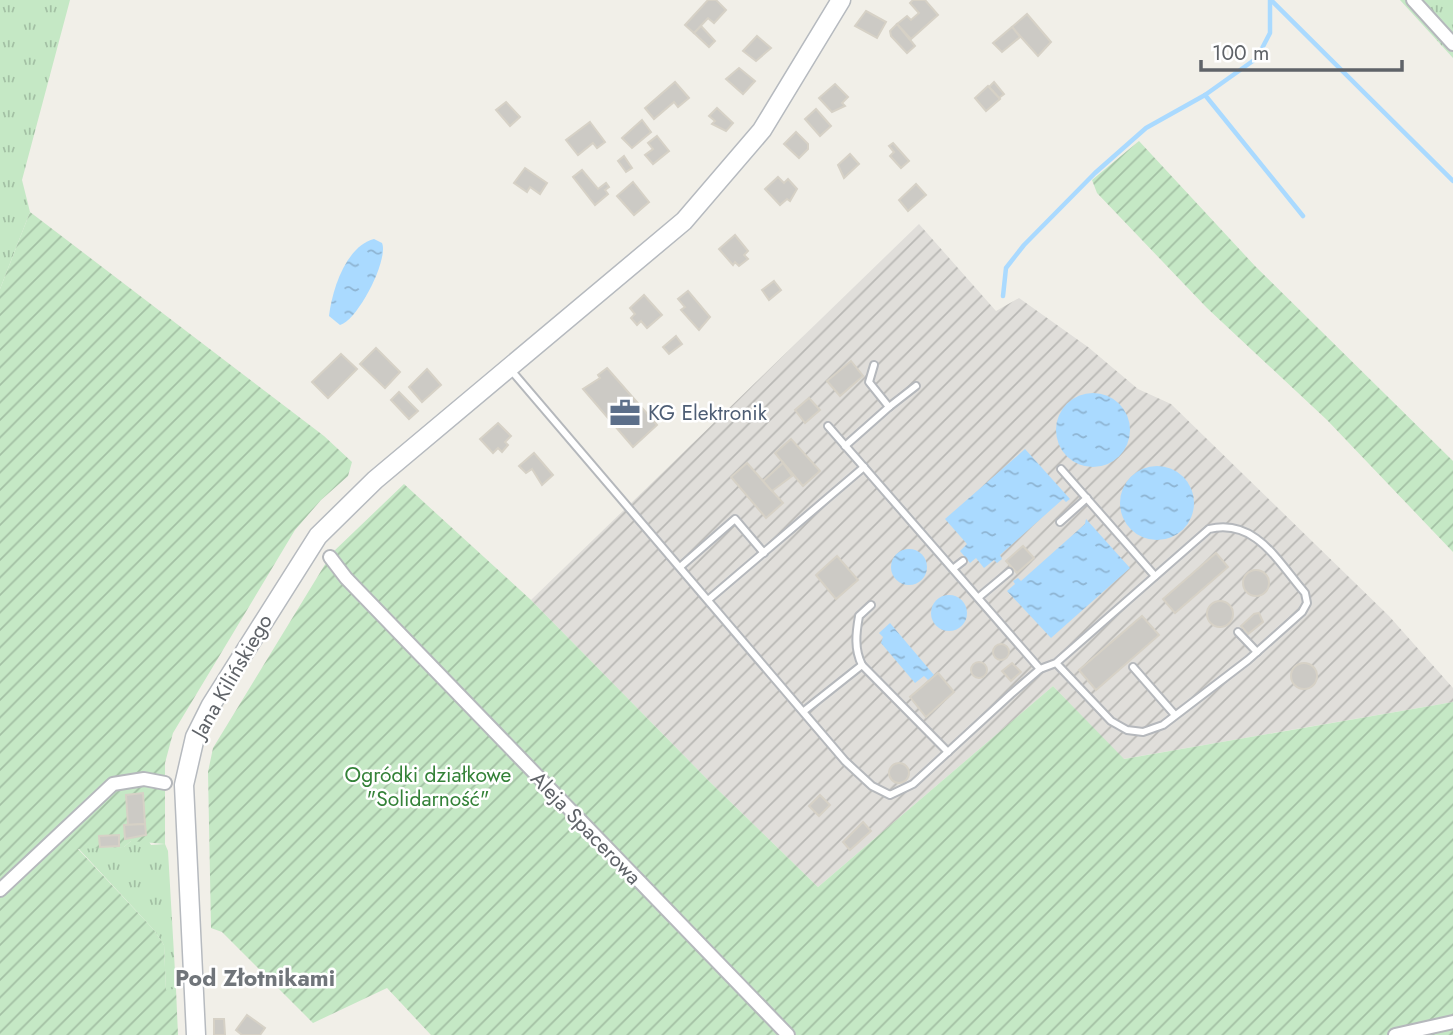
<svg xmlns="http://www.w3.org/2000/svg" width="1453" height="1035" viewBox="0 0 1453 1035" font-family="Jost,sans-serif">
<defs>
<pattern id="industrial-furrows" width="10" height="10" patternUnits="userSpaceOnUse" patternTransform="scale(1.75)"><rect width="10" height="10" fill="#e0deda"/><path d="M-1 1l2-2M0 10L10 0M9 11l2-2" fill="none" stroke="#b9b8b5"/></pattern>
<pattern id="grass-tufts" width="24" height="20" patternUnits="userSpaceOnUse" patternTransform="scale(1.75)"><rect width="24" height="20" fill="#c5e8c5"/><path d="M3 7l-1-3M5 7V3M7 7l1-3M15 17l-1-3M17 17v-4M19 17l1-3" fill="none" stroke="#a3c0a4"/></pattern>
<pattern id="garden-furrows" width="10" height="10" patternUnits="userSpaceOnUse" patternTransform="scale(1.75)"><rect width="10" height="10" fill="#c5e8c5"/><path d="M-1 1l2-2M0 10L10 0M9 11l2-2" fill="none" stroke="#a3c0a4"/></pattern>
<pattern id="water-ripples" width="26" height="14" patternUnits="userSpaceOnUse" patternTransform="scale(1.75)"><rect width="26" height="14" fill="#aadaff"/><path d="M2 4q2-2 4 0t4 0M15 11q2-2 4 0t4 0" fill="none" stroke="#8eb4d2"/></pattern>
</defs>
<rect width="100%" height="100%" fill="#f1efe8"/>
<!-- industrial -->
<path fill="url(#industrial-furrows)" d="M919,224L996,311L1019,298L1088,347L1138,389L1171,404L1389,616L1453,688V702L1123,759L1053,686L818,887L709,781L531,600Z"/>
<!-- grass -->
<g fill="url(#grass-tufts)">
<path d="M0,0H70L22,180L30,212L0,289Z"/>
<path d="M1400,0H1453V58Z"/>
<path d="M148,840L151,845L165,844L168,851L176,989L166,991L164,945L154,930L78,848L124,847L131,841Z"/>
</g>
<!-- garden -->
<g fill="url(#garden-furrows)">
<path d="M1139,141L1255,266L1453,461V552L1327,420L1207,308L1097,193L1092,180Z"/>
<path d="M30,212L324,436L352,462L348,476L321,500L295,530L173,733L165,763V844L131,841L124,847L78,849L154,930L164,945L166,990L176,989L178,1035H0V289Z"/>
<path d="M404,484L531,600L709,781L818,887L1053,686L1124,759L1453,702V1035H431L387,988L313,1023L222,932L211,928L208,772L213,748L332,553Z"/>
</g>
<!-- water -->
<g fill="url(#water-ripples)">
<path d="M374,239L382,243C389,259 358,320 340,325L329,316C332,290 346,246 374,239Z"/>
<circle cx="1093" cy="430" r="37"/>
<path d="M1025,449L1070,499L1066,502L1063,499L1000,555L1002,559L997,563L994,560L984,568L976,558L970,563L960,551L967,544L945,519Z"/>
<circle cx="1157" cy="503" r="37"/>
<path d="M1086,519L1130,568L1051,638L1007,591L1015,584L1013,581L1018,578L1021,581L1085,524Z"/>
<circle cx="909" cy="567" r="18"/>
<circle cx="949" cy="613" r="18"/>
<path d="M890,623L934,675L928,680L924,676L915,683L881,643L883,637L879,633Z"/>
</g>
<g fill="none" stroke-linecap="round" stroke-linejoin="round">
<!-- stream -->
<g stroke="#aadaff" stroke-width="4.5">
<path d="M1271,0L1453,181"/>
<path d="M1205,95L1303,216"/>
<path d="M1003,296L1006,268L1024,245L1095,173L1146,128L1205,95L1257,58L1270,33V0"/>
</g>
</g>
<!-- building -->
<g fill="#cccac5" stroke="#d6d1c6" stroke-width="2">
<path d="M708,0H716L726,10L714,23L708,18L694,33L685,25Z"/>
<path d="M913,0H925L938,15L911,39L897,24L907,16L911,20L919,13L910,3Z"/>
<path d="M866,11L886,22L877,38L855,26Z"/>
<path d="M1027,14L1051,42L1038,56L1012,27Z"/>
<path d="M897,24L915,46L907,53L891,36L890,31Z"/>
<path d="M701,26L715,41L709,47L694,33Z"/>
<path d="M1012,27L1020,37L1002,52L993,43Z"/>
<path d="M757,36L771,48L756,61L743,51Z"/>
<path d="M739,68L755,81L743,94L726,79Z"/>
<path d="M675,82L689,98L678,107L674,102L654,119L645,108Z"/>
<path d="M994,82L1004,94L999,98L989,87Z"/>
<path d="M835,84L848,97L842,103L845,106L832,112L819,98Z"/>
<path d="M988,86L1000,99L986,111L975,98Z"/>
<path d="M506,102L520,117L510,126L496,110Z"/>
<path d="M717,108L733,123L726,131L712,124L715,121L709,116Z"/>
<path d="M816,109L831,126L820,136L805,119Z"/>
<path d="M642,120L651,132L632,148L622,138Z"/>
<path d="M590,122L605,142L597,148L593,143L578,155L566,140Z"/>
<path d="M796,132L808,144V149L799,158L784,144Z"/>
<path d="M657,136L669,151L653,164L645,155L653,149L648,143Z"/>
<path d="M893,143L909,161L901,168L890,156L894,152L889,146Z"/>
<path d="M850,154L859,164L844,178L838,165Z"/>
<path d="M624,156L632,168L626,172L618,161Z"/>
<path d="M525,168L547,183L540,194L530,187L527,192L514,183Z"/>
<path d="M582,170L598,189L606,183L609,187L605,190L608,194L595,205L573,177Z"/>
<path d="M778,177L784,183L788,179L797,189L790,201L787,199L780,205L765,189Z"/>
<path d="M633,182L649,202L634,215L617,196Z"/>
<path d="M916,184L926,195L908,211L899,200Z"/>
<path d="M735,235L748,251L744,255L748,259L739,266L735,262L733,265L719,249Z"/>
<path d="M774,281L781,290L769,300L762,290Z"/>
<path d="M688,291L710,317L699,330L681,310L685,307L678,299Z"/>
<path d="M644,295L662,315L647,328L641,321L637,325L631,318L635,314L630,308Z"/>
<path d="M676,336L682,344L669,354L663,347Z"/>
<path d="M376,348L400,372L385,388L360,364Z"/>
<path d="M341,354L357,369L328,398L312,382Z"/>
<path d="M851,361L863,376L840,396L827,381Z"/>
<path d="M607,368L657,425L633,447L583,389L600,378L598,375Z"/>
<path d="M427,369L441,385L422,402L409,387Z"/>
<path d="M399,392L418,411L409,419L391,400Z"/>
<path d="M809,398L820,410L805,423L795,410Z"/>
<path d="M498,423L511,436L505,442L508,445L502,452L498,448L493,453L480,439Z"/>
<path d="M791,439L820,471L803,486L775,453Z"/>
<path d="M534,453L553,475L542,485L532,469L526,473L519,466Z"/>
<path d="M747,463L783,503L766,518L731,477Z"/>
<path d="M783,463L792,476L772,491L763,481Z"/>
<path d="M1023,546L1034,558L1017,573L1006,561Z"/>
<path d="M1216,553L1228,567L1175,613L1163,599Z"/>
<path d="M837,556L858,580L836,599L816,575Z"/>
<circle cx="1256" cy="583" r="13"/>
<circle cx="1220" cy="614" r="13"/>
<path d="M1259,613L1263,622L1248,634L1241,626L1254,614Z"/>
<path d="M1142,616L1159,635L1096,690L1079,670Z"/>
<circle cx="1001" cy="652" r="8"/>
<circle cx="979" cy="670" r="8"/>
<circle cx="1304" cy="676" r="13"/>
<path d="M1012,663L1021,672L1011,681L1002,671Z"/>
<path d="M938,673L954,692L926,717L910,697Z"/>
<circle cx="899" cy="773" r="10"/>
<path d="M143,793L145,824L128,825L126,795Z"/>
<path d="M820,795L830,805L819,816L809,806Z"/>
<path d="M863,822L871,831L850,850L843,842Z"/>
<path d="M145,824L146,835L125,839L124,825Z"/>
<path d="M119,835V846L100,847L99,836Z"/>
<path d="M247,1015L265,1028L260,1035H242L236,1030Z"/>
<path d="M214,1019H224L225,1035H214Z"/>
</g>
<g fill="none" stroke-linecap="round" stroke-linejoin="round">
<!-- lane casing -->
<g stroke="#b5b8bc" stroke-width="10">
<g id="lane">
<path d="M510,369L845,761L872,786L890,795L913,784L1011,694L1040,669L1056,663L1209,529C1256,518 1278,562 1305,593L1307,603L1302,612L1248,660L1163,725L1143,732L1127,730L1111,721L1056,663"/>
<path d="M889,407L916,386"/>
<path d="M828,426L1040,669"/>
<path d="M845,446L889,407L869,382L874,365"/>
<path d="M1061,469L1155,576"/>
<path d="M1060,522L1087,498"/>
<path d="M680,567L735,519L764,553"/>
<path d="M954,568L963,561"/>
<path d="M979,597L1009,572"/>
<path d="M708,600L864,467"/>
<path d="M1238,632L1257,652"/>
<path d="M862,665C854,649 856,633 859,616L871,605"/>
<path d="M1133,667L1175,715"/>
<path d="M804,711L862,665L948,752"/>
</g>
</g>
<!-- street casing -->
<g stroke="#b5b8bc" stroke-width="16">
<g id="street">
<path d="M1413,0L1453,44"/>
<path d="M330,557L346,578L788,1035"/>
<path d="M0,890L113,784L144,779L165,783"/>
<path d="M1395,1035L1453,1022"/>
</g>
</g>
<!-- secondary casing -->
<g stroke="#b6babf" stroke-width="21">
<path id="secondary" d="M196,1035L184,785L195,737L211,705L318,536L375,480L684,221L762,130L841,0"/>
</g>
<!-- lane -->
<use href="#lane" stroke="#fff" stroke-width="6"/>
<!-- street -->
<use href="#street" stroke="#fff" stroke-width="12"/>
<!-- secondary -->
<use href="#secondary" stroke="#fff" stroke-width="18"/>
</g>
<!-- icons -->
<defs>
<g id="office-bare" transform="scale(2.415)"><path d="M-6-3h4V-5.5h4V-3h4V5H-6ZM-1-4.5V-3h2v-1.5ZM-6 0V1H6V0Z" fill="#5c6f8a" stroke="#fff" stroke-width="2.5" paint-order="stroke"/></g>
</defs>
<g fill-rule="evenodd">
<use href="#office-bare" x="625" y="413"/>
</g>
<g text-anchor="middle" stroke-width="5" stroke-linejoin="round" paint-order="stroke">
<!-- service labels -->
<g font-size="21" fill="#4e5e75" stroke="#fff" text-anchor="start">
<text x="648" y="420">KG Elektronik</text>
</g>
<!-- street labels -->
<g font-size="21" fill="#5f6368" stroke="#fff">
<text transform="translate(232 676) rotate(-60)" y="7">Jana Kilińskiego</text>
<text transform="translate(586 828) rotate(46)" y="7">Aleja Spacerowa</text>
</g>
<!-- park labels -->
<g font-size="21" fill="#348238" stroke="#fff">
<text x="428" y="782">Ogródki działkowe<tspan x="428" dy="24">"Solidarność"</tspan></text>
</g>
<!-- neighbourhood labels -->
<g font-size="23" font-weight="bold" fill="#70757a" stroke="#fff">
<text x="255" y="986">Pod Złotnikami</text>
</g>
</g>
<!-- scale -->
<path d="M1201 60v10h201v-10" fill="none" stroke="#5f6368" stroke-width="3.5"/>
<text x="1212" y="60" font-size="21" fill="#5f6368" stroke="#ffffff" stroke-width="5" paint-order="stroke">100 m</text>
</svg>
